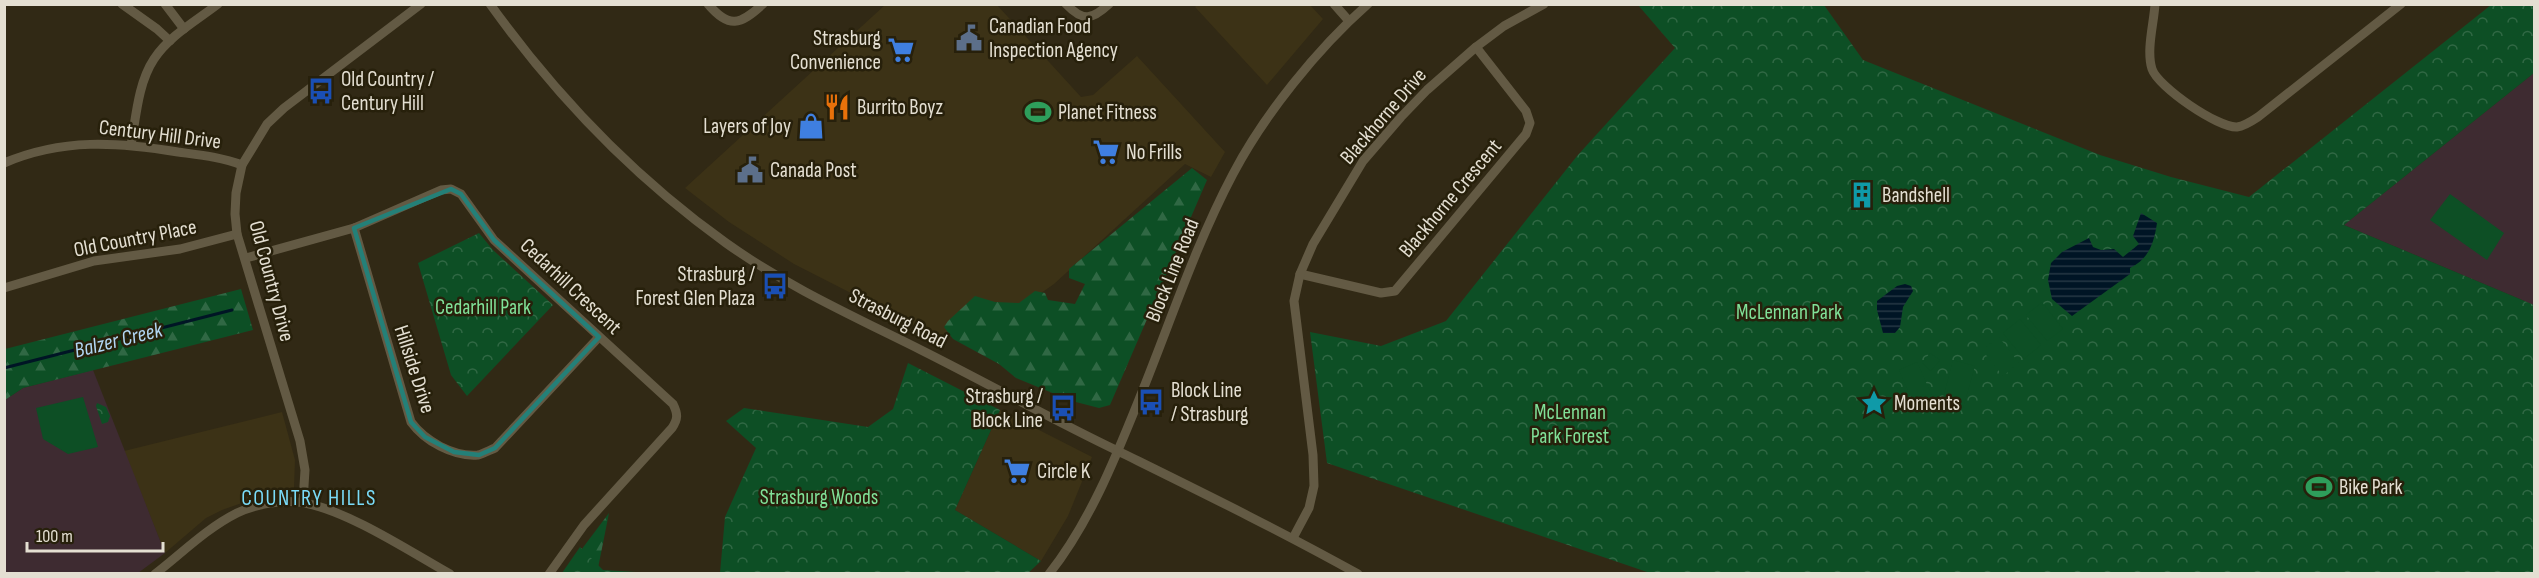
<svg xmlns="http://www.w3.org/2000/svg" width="2539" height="578" viewBox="0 0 2539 578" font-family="'Sofia Sans Condensed',sans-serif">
<defs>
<pattern id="forest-firs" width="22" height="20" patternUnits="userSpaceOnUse" patternTransform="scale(1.5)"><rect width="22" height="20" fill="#0d4f25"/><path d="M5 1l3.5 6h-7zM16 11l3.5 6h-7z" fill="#306844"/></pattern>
<pattern id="park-crowns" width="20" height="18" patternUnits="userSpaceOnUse" patternTransform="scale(1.5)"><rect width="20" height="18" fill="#0d4f25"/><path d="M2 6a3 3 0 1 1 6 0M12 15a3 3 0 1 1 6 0" fill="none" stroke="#306844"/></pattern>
<pattern id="water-rules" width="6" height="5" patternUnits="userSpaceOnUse" patternTransform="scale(1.5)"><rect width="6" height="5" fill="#001525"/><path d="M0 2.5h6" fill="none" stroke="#253744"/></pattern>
</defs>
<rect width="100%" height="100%" fill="#312915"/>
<!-- built -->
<g fill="#3c3216">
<path d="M885,5H997L1081,97L1093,95L1137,56L1225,152L1211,177L1185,164L1054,284L1010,315L973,300L947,342L794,264L729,222L685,188Z"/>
<path d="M1197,5H1310L1323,19L1267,85L1195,7Z"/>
<path d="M1000,410L1092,457L1068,516L1041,561L955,510Z"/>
<path d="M282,412L295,460L294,488L289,494L256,498L222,510L206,518L165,553L124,451Z"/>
</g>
<!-- education -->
<g fill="#3e2b31">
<path d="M2534,73V305L2344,225Z"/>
<path d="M93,370L165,553L138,573L5,574V400L23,388Z"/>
</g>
<!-- forest -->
<g fill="url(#forest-firs)">
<path d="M1192,168L1207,180L1110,405L1099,408L1072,401L1016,378L999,364L953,339L944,327L948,321L975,296L995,302L1019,303L1035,291L1045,293L1048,300L1075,304L1085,284L1069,278V269Z"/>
<path d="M241,289L253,330L23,388L5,400V349Z"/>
<path d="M609,513L597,573L563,574Z"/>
</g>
<!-- park -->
<g fill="url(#park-crowns)">
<path d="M1638,5H1824L1863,60L2100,155L2171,177L2249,197L2491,5H2534V73L2344,225L2534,305V573H1650L1327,463L1310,332L1381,346L1446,321L1577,156L1675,48Z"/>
<path d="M479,233L493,250L553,305L467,396L451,375L418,263Z"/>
<path d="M908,363L1000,410L955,510L1041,561L1027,574L720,573L725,517L756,448L726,421L744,408L868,427L893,409Z"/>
<path d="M97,403L106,407L110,416L108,422L102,424L96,406Z"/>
<path d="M580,547L603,570L652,573H562Z"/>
</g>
<!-- garden -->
<g fill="#0d4f25">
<path d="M2450,194L2504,233L2487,260L2430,220Z"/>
<path d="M2042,302L2063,329L2047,341L2026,315Z"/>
<path d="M2020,319L2041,345L2024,359L2003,333Z"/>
<path d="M1999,337L2019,363L2003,376L1982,350Z"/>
<path d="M1930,353L1940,360L1931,371L1922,363Z"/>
<path d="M1953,360L1975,366L1963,408L1942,402Z"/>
<path d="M1917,362L1933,398L1915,406L1899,370Z"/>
<path d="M83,397L98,447L68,454L43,439L36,408Z"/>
</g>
<!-- water -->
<g fill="url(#water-rules)">
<path d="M2141,213L2157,223C2154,243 2149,259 2130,268V274L2072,316L2052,299L2048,280L2051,263L2062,252L2089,238L2093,247L2101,250L2114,249L2123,257L2139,244L2133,236Z"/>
<path d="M1905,284L1911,286L1913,291L1903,307L1900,327L1895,333H1883L1877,310V301L1897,286Z"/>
</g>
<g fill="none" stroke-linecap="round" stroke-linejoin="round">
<!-- stream -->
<path stroke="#001525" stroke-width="3" d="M4,368L232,310"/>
<!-- minor -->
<g stroke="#635a44" stroke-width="9">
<path d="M122,4L157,29L170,41"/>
<path d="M165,4L184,29"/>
<path d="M490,4C556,96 634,177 726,243C786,286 855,317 921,350C987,383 1051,419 1118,451C1199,491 1279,530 1358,574"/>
<path d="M708,4C729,29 740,25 763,4"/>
<path d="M1066,4C1083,22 1092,20 1109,4"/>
<path d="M1334,4L1349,21"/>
<path d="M2155,4C2154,23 2146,50 2152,69C2158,87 2218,128 2237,127C2245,126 2252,121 2258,117L2401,4"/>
<path d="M131,145C136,117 138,83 154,59C169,36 196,21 218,4"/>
<path d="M4,163C63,138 117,142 178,152C200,155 221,157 242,165"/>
<path d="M354,228L411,422C425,441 453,457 478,455C483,454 490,450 495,448L599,337"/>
<path d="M246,258L354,228L441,190L451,189L461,194L494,240L673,404C678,414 678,419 672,428L584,525L549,574"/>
<path d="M1300,274L1381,293L1395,291L1526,134L1530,123L1526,111L1476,47"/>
<path d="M4,288L94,261L180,249L237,234"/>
<path d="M303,502L305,470L300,441L237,234L235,214L236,193L242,165L267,124L284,108L421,4"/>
<path d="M1293,538L1309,508L1314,486L1313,455L1294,301L1300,274L1313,244L1363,161L1401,117L1427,90L1476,47L1504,26L1544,4"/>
<path d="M155,574C182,553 207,528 237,513C256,504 284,499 305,503C350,512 409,551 450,574"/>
<path d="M1049,574C1091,521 1117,454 1142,392C1171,320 1196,244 1233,174C1264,115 1317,49 1368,4"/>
</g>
</g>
<!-- marked area -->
<path fill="none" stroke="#248078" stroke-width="4.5" stroke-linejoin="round" d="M451,189L461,194L494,240L599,337L495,448L479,455L454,452L425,437L411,422L354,228Z"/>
<!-- icons -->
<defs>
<g id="civic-bare" transform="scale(2.07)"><path d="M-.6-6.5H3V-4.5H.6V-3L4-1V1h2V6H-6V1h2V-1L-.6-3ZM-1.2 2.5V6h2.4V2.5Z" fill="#5c6f8a" stroke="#27200b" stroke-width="2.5" paint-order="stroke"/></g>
<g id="supermarket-bare" transform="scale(2.07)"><path d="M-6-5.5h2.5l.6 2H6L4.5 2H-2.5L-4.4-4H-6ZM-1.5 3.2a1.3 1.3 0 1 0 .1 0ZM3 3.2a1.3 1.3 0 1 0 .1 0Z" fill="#3f7fe0" stroke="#27200b" stroke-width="2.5" paint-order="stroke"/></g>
<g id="bus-bare" transform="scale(2.07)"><path d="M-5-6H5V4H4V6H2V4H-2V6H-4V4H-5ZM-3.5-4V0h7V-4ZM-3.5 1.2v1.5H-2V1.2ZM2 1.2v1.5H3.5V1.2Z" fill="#1a4fb4" stroke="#27200b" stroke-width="2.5" paint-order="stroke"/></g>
<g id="restaurant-bare" transform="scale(2.07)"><path d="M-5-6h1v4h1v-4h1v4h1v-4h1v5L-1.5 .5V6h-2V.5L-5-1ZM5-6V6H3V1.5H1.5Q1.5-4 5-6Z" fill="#e8710a" stroke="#27200b" stroke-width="2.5" paint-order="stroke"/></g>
<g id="stadium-bare" transform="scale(2.07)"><path d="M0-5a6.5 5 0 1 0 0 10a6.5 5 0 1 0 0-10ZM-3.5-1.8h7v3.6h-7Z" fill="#2e9e5b" stroke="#27200b" stroke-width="2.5" paint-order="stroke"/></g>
<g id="shop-bare" transform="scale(2.07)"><path d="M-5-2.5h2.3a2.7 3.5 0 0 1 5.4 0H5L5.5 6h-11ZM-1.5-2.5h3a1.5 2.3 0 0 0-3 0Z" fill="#3f7fe0" stroke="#27200b" stroke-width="2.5" paint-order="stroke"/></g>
<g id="building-bare" transform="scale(2.07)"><path d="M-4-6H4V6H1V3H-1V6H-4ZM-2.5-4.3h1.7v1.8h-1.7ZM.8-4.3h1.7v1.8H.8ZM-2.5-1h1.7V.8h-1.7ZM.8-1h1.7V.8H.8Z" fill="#0f9aa8" stroke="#27200b" stroke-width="2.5" paint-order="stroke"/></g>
<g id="sight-bare" transform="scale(2.07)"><path d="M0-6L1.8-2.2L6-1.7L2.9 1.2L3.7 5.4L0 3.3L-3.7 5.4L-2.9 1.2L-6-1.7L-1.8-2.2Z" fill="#0f9aa8" stroke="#27200b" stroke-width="2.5" paint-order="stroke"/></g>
</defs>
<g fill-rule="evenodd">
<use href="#civic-bare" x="969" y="38"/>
<use href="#supermarket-bare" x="901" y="50"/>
<use href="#bus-bare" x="321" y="91"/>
<use href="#restaurant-bare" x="837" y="107"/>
<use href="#stadium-bare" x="1038" y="112"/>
<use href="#shop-bare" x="811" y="126"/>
<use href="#supermarket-bare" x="1106" y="152"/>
<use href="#civic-bare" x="750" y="170"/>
<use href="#building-bare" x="1862" y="195"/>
<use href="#bus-bare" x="775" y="286"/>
<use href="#bus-bare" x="1151" y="402"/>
<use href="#sight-bare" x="1874" y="403"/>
<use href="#bus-bare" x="1063" y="408"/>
<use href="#supermarket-bare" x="1017" y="471"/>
<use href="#stadium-bare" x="2319" y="487"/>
</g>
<g text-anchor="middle" stroke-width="5" stroke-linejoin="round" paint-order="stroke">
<!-- poi labels -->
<g font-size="21" fill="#e4dfd2" stroke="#27200b" text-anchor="start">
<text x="989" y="33">Canadian Food<tspan x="989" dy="24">Inspection Agency</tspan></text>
<text x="881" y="45" text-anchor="end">Strasburg<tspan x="881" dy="24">Convenience</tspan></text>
<text x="341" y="86">Old Country /<tspan x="341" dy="24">Century Hill</tspan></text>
<text x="857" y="114">Burrito Boyz</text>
<text x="1058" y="119">Planet Fitness</text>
<text x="791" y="133" text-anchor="end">Layers of Joy</text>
<text x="1126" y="159">No Frills</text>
<text x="770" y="177">Canada Post</text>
<text x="1882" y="202">Bandshell</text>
<text x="755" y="281" text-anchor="end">Strasburg /<tspan x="755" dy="24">Forest Glen Plaza</tspan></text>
<text x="1171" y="397">Block Line<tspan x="1171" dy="24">/ Strasburg</tspan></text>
<text x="1043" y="403" text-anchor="end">Strasburg /<tspan x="1043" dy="24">Block Line</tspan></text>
<text x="1894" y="410">Moments</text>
<text x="1037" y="478">Circle K</text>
<text x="2339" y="494">Bike Park</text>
</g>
<!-- street labels -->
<g font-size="21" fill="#e4dfd2" stroke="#27200b">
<text transform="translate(1383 116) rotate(-49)" y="7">Blackhorne Drive</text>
<text transform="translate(160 134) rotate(7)" y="7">Century Hill Drive</text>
<text transform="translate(1450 198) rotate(-50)" y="7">Blackhorne Crescent</text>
<text transform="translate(135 238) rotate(-11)" y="7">Old Country Place</text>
<text transform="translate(1172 270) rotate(-68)" y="7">Block Line Road</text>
<text transform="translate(272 281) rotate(75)" y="7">Old Country Drive</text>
<text transform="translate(571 286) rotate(43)" y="7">Cedarhill Crescent</text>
<text transform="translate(898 318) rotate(27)" y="7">Strasburg Road</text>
<text transform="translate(415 369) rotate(72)" y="7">Hillside Drive</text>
</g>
<!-- park labels -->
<g font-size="21" fill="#80e198" stroke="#27200b">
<text x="483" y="314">Cedarhill Park</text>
<text x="1789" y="319">McLennan Park</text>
<text x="1570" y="419">McLennan<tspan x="1570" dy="24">Park Forest</tspan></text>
<text x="819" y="504">Strasburg Woods</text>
</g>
<!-- water labels -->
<g font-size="22" font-style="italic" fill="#b2d7f4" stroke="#27200b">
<text transform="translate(118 339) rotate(-14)" y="8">Balzer Creek</text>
</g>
<!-- neighbourhood labels -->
<g font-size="22" letter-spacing="1.5" fill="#7adbf8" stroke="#27200b">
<text x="309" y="505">COUNTRY HILLS</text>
</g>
</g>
<!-- border -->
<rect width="2539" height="578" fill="none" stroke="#e4dfd2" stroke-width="12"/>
<!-- scale -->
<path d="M27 542v9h136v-9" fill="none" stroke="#e4dfd2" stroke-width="3"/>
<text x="36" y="542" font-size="18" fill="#e4dfd2" stroke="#27200b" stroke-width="4.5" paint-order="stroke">100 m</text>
</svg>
